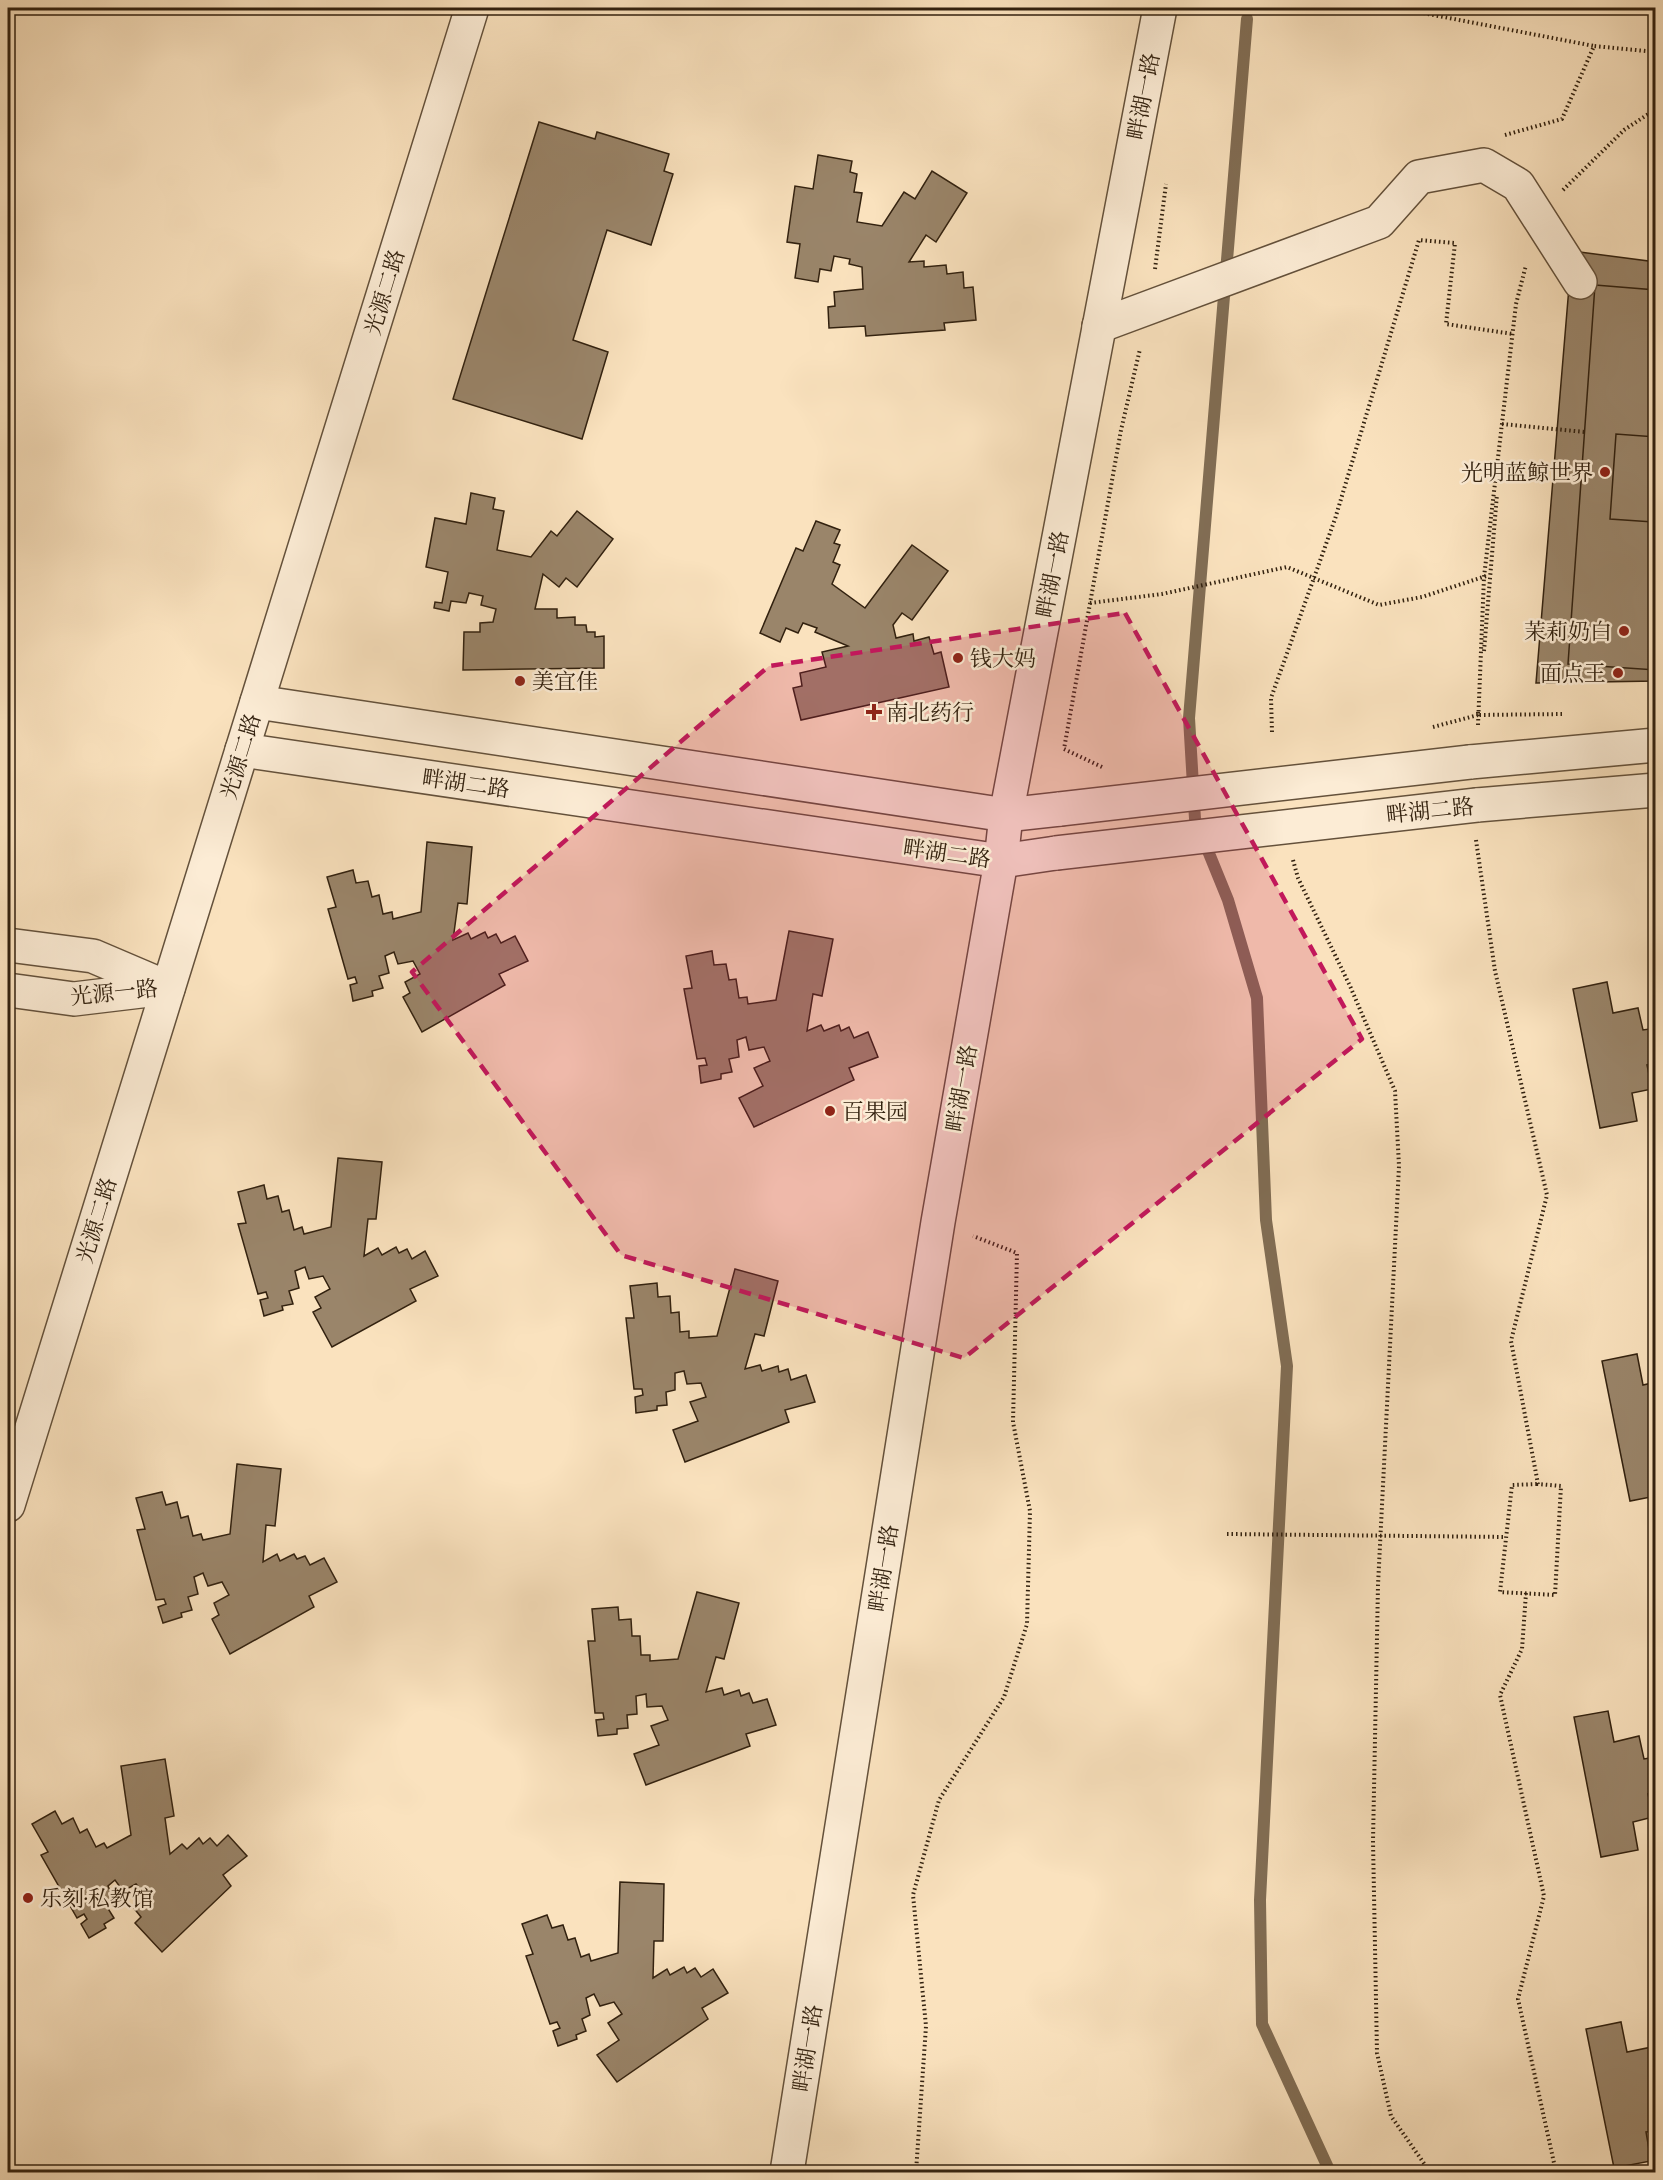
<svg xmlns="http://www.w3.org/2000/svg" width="1663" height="2180" viewBox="0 0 1663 2180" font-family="'Gentium Book Plus','Noto Serif SC',serif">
<rect width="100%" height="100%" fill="#fae2be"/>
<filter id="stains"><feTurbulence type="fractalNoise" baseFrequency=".00333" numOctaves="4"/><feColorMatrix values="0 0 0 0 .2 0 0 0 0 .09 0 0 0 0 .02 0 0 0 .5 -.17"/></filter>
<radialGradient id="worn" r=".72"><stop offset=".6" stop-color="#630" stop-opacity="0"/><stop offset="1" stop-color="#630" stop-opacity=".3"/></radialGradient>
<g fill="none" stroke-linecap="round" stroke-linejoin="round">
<!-- stream -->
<path stroke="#816d54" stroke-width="12" d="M1247,19L1189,718L1195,819L1228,900L1257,998L1266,1220L1287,1366L1260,1900L1262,2024L1330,2172"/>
</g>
<!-- building -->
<g fill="#9a856a" stroke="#32210f" stroke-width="1.5">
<path d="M539,122L595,139L597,132L669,154L664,171L673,174L651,245L607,230L573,340L608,352L582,439L453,399Z"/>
<path d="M818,155L852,161L850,172L857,174L854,192L862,193L857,222L882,226L904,192L915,199L932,171L967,193L936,242L926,235L909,262L924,261V267L946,265L947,274L963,272L964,288L973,287L976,320L944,323L945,330L866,336L865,326L829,328L828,307L835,306L834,292L863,289L862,267L849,264L850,259L834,256L831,271L820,269L818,282L795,278L800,244L787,242L795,186L813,189Z"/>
<path d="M1572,251L1656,262V681L1536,683Z"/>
<path d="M1595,285L1656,290V437L1616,434L1610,519L1653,522L1656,503V670L1568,664Z"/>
<path d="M471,493L495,498L493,509L504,511L497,550L531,557L551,531L557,536L577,511L613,539L577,587L566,578L559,587L543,574L535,609H557V618L575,617V625H586L587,632H595V637L604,636V668L463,670L464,632H480V623L493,622L496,609L481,605L483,596L469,593L466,603L451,601L449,611L434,608L435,602L442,603L448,572L426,567L435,518L466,524Z"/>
<path d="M816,521L840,530L834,543L840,545L833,562L840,565L832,584L865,608L912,545L948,571L912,620L902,613L893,625L896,638L913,634L914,641L929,637L934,654L941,652L949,687L801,720L793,688L802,686L800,673L826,667L822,652L848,646L815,632L817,628L803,623L798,633L786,628L780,642L760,633L796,548L803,551Z"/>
<path d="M427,842L472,847L467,904L458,903L453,940L468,933L471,939L485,932L488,938L496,934L501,943L515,936L528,961L499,974L505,985L422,1032L403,997L410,993L405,982L420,974L413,961L398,964L394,952L385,956L389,973L379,976L383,988L372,991L373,996L353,1001L350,985L357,983L355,977L348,979L328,909L336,907L327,877L353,870L356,883L368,881L372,897L379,895L383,914L392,912L393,919L421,912Z"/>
<path d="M789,931L833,939L822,996L813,994L807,1031L821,1025L824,1031L839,1025L841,1031L849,1027L854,1038L868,1032L878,1057L849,1068L854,1080L754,1127L739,1098L763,1086L754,1068L770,1061L764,1047L749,1050L746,1037L737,1040L739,1057L729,1059L732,1072L721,1074V1079L701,1083L699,1066L707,1065L705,1058L697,1059L684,989L692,988L686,956L712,951L714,965L726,964L729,980L736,979L739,998L747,997L748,1004L776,1000Z"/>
<path d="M1607,982L1613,1013L1638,1008L1643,1030L1656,1028V1070L1654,1064L1647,1065L1652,1089L1632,1093L1637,1121L1600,1128L1573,989Z"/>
<path d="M338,1158L382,1162L376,1219H368L364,1256L378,1248L382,1255L396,1247L399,1253L407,1249L412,1259L425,1251L438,1276L410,1289L416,1301L332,1347L313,1312L321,1308L315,1297L330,1289L323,1276L309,1279L305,1267L295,1271L299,1288L289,1291L293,1304L282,1306L283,1310L264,1316L260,1300L268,1298L266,1292L258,1294L238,1224L246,1223L238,1192L264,1185L267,1199L278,1196L282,1212L289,1210L294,1230L302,1227L304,1234L331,1227Z"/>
<path d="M735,1269L778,1281L764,1336L755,1334L745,1369L760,1365L762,1371L778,1366L779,1372L788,1369L791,1380L806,1375L815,1402L785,1410L789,1422L685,1462L673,1430L698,1421L690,1402L706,1397L701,1383L687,1384L684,1371L675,1373V1390L666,1392L667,1405L657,1406V1410L636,1413L635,1397L643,1395L642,1389H634L626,1318H634L630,1286L657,1283L658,1297L670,1296L671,1313L679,1312L680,1332L689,1331V1338L717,1336Z"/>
<path d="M1637,1354L1643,1385L1656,1382V1496L1630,1501L1602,1361Z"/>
<path d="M237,1464L281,1469L275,1526L266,1525L263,1562L277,1554L280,1561L294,1554L297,1559L305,1556L310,1565L324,1558L337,1582L309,1596L314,1607L230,1654L212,1619L219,1615L214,1603L229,1595L222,1582L208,1586L203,1573L194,1577L198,1594L188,1597L192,1610L181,1613L182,1617L163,1623L158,1607L166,1604L164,1599L156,1600L137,1530L145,1529L136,1498L162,1492L166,1505L177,1502L181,1518L188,1516L193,1536L201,1534L203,1540L230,1534Z"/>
<path d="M697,1592L739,1603L724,1659L716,1657L706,1692L722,1688L724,1695L739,1690L741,1696L749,1693L753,1703L767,1699L776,1725L746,1734L750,1746L646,1785L634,1754L659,1745L651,1726L668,1720L662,1706L647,1707L646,1694L636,1696L637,1714L627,1715L628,1728L617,1729V1734L598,1736L596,1720L604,1719L603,1713H595L588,1641H595L592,1609L618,1607L619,1620L631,1619L632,1636H640L641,1655H650V1661L678,1659Z"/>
<path d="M1608,1711L1614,1742L1639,1736L1644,1759L1656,1757V1793L1648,1794L1653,1817L1633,1822L1638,1850L1601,1857L1574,1717Z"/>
<path d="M165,1759L174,1816L165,1818L170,1854L182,1844L187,1849L199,1838L203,1844L210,1838L217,1846L228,1835L247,1856L223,1875L231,1886L162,1952L135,1923L141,1917L133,1907L146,1895L136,1884L123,1891L115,1880L108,1886L115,1902L107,1907L114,1918L104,1924L106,1928L89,1938L81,1924L87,1919L84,1914L77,1918L41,1855L48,1852L32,1824L55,1811L62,1824L73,1818L80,1833L87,1829L96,1847L104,1843L107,1848L131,1835L121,1766Z"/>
<path d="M620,1882L664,1884L663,1941H654L653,1978L667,1969L670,1975L684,1967L687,1973L695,1968L701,1977L713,1969L728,1993L702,2008L708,2019L617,2082L597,2055L619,2040L608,2023L622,2014L614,2002L600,2006L594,1994L586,1998L590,2015L582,2019L586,2031L576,2035L577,2039L558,2046L553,2031L560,2028L557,2022L550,2024L526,1956L533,1954L522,1924L547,1915L552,1928L563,1925L568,1940L575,1938L581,1957L589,1954L591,1961L618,1953Z"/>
<path d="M1621,2022L1627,2052L1652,2047L1656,2065V2131L1646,2132L1651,2161L1614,2168L1586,2029Z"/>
</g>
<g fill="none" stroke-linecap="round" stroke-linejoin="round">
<!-- minor casing -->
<g stroke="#64513b" stroke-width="36">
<g id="minor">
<path d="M1099,326L1379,222L1419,177L1484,165L1518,185L1580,282"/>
<path d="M257,702L1006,815L1060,809"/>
<path d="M242,750L1001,861L1056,853"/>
<path d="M1470,762L1656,745"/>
<path d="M1477,805L1656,790"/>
<path d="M8,945L93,956L168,988"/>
<path d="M8,990L74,999L166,988"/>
<path d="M8,1505L472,8"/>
<path d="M787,2172L938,1222L1001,861L1006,815L1160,8"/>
</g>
</g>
<!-- path -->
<g stroke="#32210f" stroke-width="4" stroke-dasharray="1.5 3" stroke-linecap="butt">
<path d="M1397,8L1594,46"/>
<path d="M1505,135L1562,119L1594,46L1656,52"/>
<path d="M1563,190L1624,130L1656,109"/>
<path d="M1155,269L1166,184"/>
<path d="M1502,424L1585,432"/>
<path d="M1090,603L1162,594L1287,567L1379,605L1422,597L1486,576"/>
<path d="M1484,651L1497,494"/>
<path d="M1478,712V715L1565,714"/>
<path d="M1478,725L1484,577L1516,304L1526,265"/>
<path d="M1433,727L1478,715"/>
<path d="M1272,732L1271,698L1335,519L1419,240L1455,243L1446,324L1513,334"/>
<path d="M1102,767L1064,749L1121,430L1140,349"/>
<path d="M1476,840L1495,971L1547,1195L1511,1341L1538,1484L1561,1486L1555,1595L1500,1592L1512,1485L1538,1484"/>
<path d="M1293,860L1298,878L1350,986L1395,1091L1399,1166L1378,1585L1373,1841L1377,2053L1391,2116L1430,2172"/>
<path d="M1526,1593L1522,1649L1500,1695L1544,1896L1518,1999L1556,2172"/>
<path d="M916,2172L926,2026L913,1895L939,1800L1004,1697L1027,1624L1030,1511L1013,1422L1017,1253L973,1236"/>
</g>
<!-- minor -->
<use href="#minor" stroke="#fcecd5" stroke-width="33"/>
<!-- minor-bridge casing -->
<g stroke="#64513b" stroke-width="36" stroke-linecap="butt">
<g id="minor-bridge">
<path d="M1060,809L1470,762"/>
<path d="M1056,853L1477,805"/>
</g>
</g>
<!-- path-bridge -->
<path stroke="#32210f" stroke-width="4" stroke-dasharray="1.5 3" stroke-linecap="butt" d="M1227,1534L1506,1537"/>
<!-- minor-bridge -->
<use href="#minor-bridge" stroke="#fcecd5" stroke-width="33"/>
</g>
<!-- marked area -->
<path fill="#c2185b" fill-opacity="0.2" stroke="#c2185b" stroke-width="4.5" stroke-dasharray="12 8" stroke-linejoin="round" d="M1125,613L1362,1039L964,1358L621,1255L412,972L769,666Z"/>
<!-- markers -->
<g fill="#8f2418" stroke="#fcecd5" stroke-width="2">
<circle cx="1605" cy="472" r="6"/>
<circle cx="1624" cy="631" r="6"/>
<circle cx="958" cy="658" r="6"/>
<circle cx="1618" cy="673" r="6"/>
<circle cx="520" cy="681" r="6"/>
<path d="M871 703h6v6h6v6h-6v6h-6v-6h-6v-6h6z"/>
<circle cx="830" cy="1111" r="6"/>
<circle cx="28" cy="1898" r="6"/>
</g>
<g text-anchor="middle" stroke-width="5" stroke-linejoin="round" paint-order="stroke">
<!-- street labels -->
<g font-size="22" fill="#32210f" stroke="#fcecd5">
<text transform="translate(1143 96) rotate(-79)" y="8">畔湖一路</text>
<text transform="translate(384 292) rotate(-73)" y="8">光源二路</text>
<text transform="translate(1052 574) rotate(-79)" y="8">畔湖一路</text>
<text transform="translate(240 756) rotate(-73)" y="8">光源二路</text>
<text transform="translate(466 783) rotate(8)" y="8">畔湖二路</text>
<text transform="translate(1430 810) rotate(-6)" y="8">畔湖二路</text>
<text transform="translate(947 853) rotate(8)" y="8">畔湖二路</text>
<text transform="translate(114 992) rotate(-6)" y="8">光源一路</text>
<text transform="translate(961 1088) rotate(-80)" y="8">畔湖一路</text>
<text transform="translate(96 1220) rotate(-73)" y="8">光源二路</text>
<text transform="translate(883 1568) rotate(-81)" y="8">畔湖一路</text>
<text transform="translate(807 2048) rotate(-81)" y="8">畔湖一路</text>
</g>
<!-- poi labels -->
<g font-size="22" fill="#32210f" stroke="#fcecd5" text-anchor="start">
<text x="1593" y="480" text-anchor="end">光明蓝鲸世界</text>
<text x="1612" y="639" text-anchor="end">茉莉奶白</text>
<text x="970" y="666">钱大妈</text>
<text x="1606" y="681" text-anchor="end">面点王</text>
<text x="532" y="689">美宜佳</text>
<text x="886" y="720">南北药行</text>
<text x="842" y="1119">百果园</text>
<text x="40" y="1906">乐刻·私教馆</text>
</g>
</g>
<!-- margin -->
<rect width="1663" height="2180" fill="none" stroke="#fae2be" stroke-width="30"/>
<rect x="9" y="9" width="1645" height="2162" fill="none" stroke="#32210f" stroke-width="3"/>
<rect x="15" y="15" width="1633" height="2150" fill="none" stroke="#32210f" stroke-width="1.5"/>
<rect width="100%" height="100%" filter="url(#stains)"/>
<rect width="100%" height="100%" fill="url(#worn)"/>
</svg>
